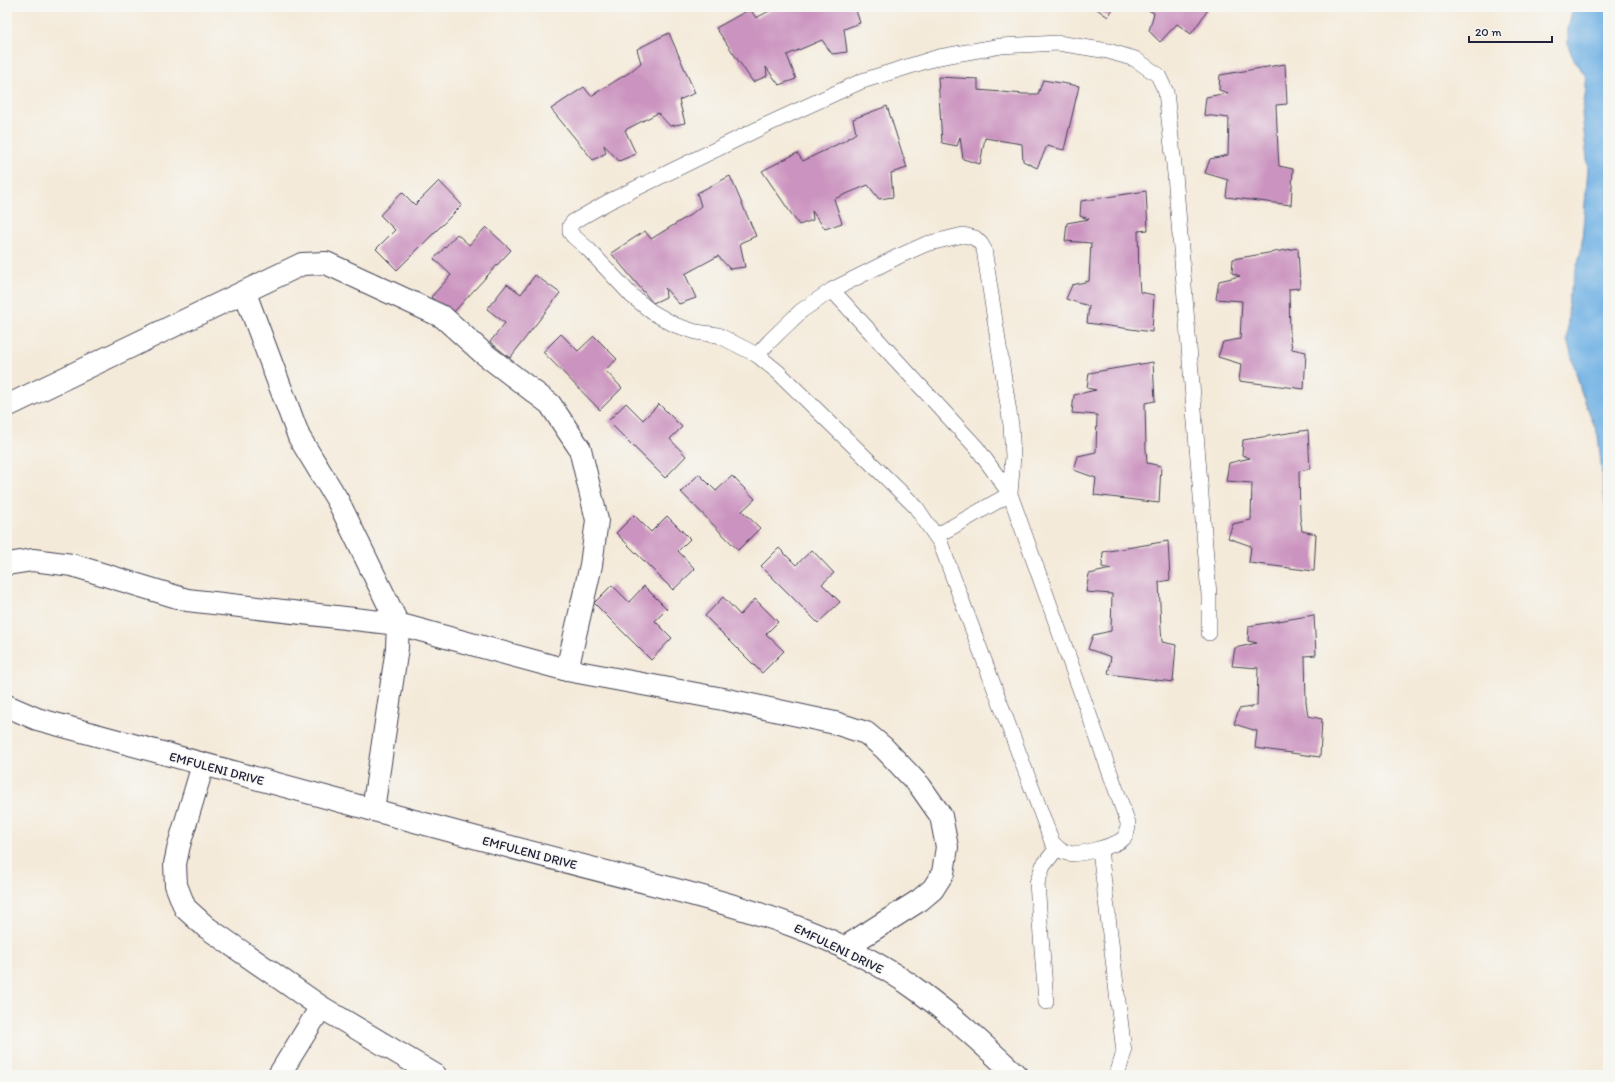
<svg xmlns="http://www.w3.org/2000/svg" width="1615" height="1082" viewBox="0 0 1615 1082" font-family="Itim,sans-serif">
<rect width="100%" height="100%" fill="#f6f6f2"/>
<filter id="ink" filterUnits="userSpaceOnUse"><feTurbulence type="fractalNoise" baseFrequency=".025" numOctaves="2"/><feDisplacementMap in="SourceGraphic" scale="8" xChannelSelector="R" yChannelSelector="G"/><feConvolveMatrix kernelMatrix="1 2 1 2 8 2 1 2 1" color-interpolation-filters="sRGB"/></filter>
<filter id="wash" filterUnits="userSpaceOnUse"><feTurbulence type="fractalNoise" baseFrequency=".012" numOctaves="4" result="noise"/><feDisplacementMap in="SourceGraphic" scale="16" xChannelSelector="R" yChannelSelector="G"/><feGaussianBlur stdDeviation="0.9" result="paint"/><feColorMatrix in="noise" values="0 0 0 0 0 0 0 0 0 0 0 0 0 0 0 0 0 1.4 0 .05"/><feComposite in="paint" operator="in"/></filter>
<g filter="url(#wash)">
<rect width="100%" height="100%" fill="#f4ead9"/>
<!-- water -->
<path fill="#6fb1e4" stroke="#486a90" d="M1573,7H1608V530L1598,435L1581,391L1567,339L1569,297L1581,251L1588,169L1582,113L1586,90V77L1572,56L1568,45V29Z"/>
<g id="blocks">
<!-- building -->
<g fill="#cb93bf">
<path d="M777,7H855L860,23L844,29L847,52L832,54L822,40L787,55L796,79L779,85L766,67L767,76L753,82L716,28L750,9L756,18Z"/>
<path d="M1094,7H1114L1108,17Z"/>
<path d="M1143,7H1210L1191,34L1177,24L1160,42L1149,31L1154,13Z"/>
<path d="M669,33L695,93L679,100L685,123L670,126L658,113L625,130L636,154L619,161L604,145L606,153L593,160L551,109L584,87L591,96L630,72L641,63L637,49Z"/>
<path d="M1285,64L1287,104L1276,105L1278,151L1279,166L1293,169L1291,205L1226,197L1228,180L1205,173L1210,159L1228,155L1229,118L1204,115L1206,97L1228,93L1219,90L1220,75Z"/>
<path d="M938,77L978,79V90L1024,94H1038L1043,80L1079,86L1064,150L1047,146L1037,168L1023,161L1022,144L985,138L980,164L963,159L960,137L957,146L942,143Z"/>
<path d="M887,106L907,168L891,173L893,197L879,199L868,185L834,199L842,223L825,229L812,211L813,220L799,225L762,171L797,153L803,161L844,141L856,133L853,119Z"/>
<path d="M730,176L756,236L740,243L745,267L730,269L718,256L685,274L696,298L679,304L665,288L666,297L653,303L611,253L645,231L651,239L690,215L701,206L697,193Z"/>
<path d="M439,181L462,205L397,270L376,249L395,230L380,215L402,192L415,205Z"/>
<path d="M1146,191L1148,230L1138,231L1139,278L1140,292L1154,295L1152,332L1087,323L1089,306L1066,299L1072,285L1089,281L1091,243L1065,241L1067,223L1089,219L1080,216L1081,201Z"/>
<path d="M486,227L511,250L451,315L431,297L451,275L434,259L457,234L469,245Z"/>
<path d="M1298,248L1300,288L1289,289L1290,335L1292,349L1306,352L1304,389L1239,381L1241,364L1218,357L1223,342L1240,339L1242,301L1216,299L1219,281L1240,276L1232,273L1233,259Z"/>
<path d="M535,275L560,293L510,358L490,342L505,323L487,309L507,284L521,294Z"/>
<path d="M561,334L578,351L594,336L617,359L605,370L622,388L600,410L543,352Z"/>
<path d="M1153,362L1155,401L1145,403L1146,449L1147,463L1161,466L1159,503L1094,495L1096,478L1074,470L1078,456L1096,452L1097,415L1072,413L1074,395L1096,390L1087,388L1089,373Z"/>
<path d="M626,403L643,420L659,404L682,427L670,439L686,456L665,478L608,421Z"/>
<path d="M1308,430L1310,469L1299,471L1300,517L1302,531L1316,534L1314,571L1249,563L1251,546L1228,538L1233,524L1251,520L1252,483L1226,481L1229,463L1250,458L1242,455L1243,440Z"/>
<path d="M699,474L716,491L732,476L755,499L742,511L760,528L738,550L681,492Z"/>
<path d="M634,515L651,532L667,516L690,539L678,551L695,569L673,590L616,533Z"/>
<path d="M1168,541L1170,580L1159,582L1161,628L1162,642L1176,645L1173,682L1108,674L1111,657L1088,649L1093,635L1111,631L1112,594L1086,592L1089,574L1111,569L1102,567L1103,552Z"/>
<path d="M779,548L796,565L812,550L834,573L822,584L840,602L818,623L761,566Z"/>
<path d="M612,585L629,602L644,586L667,609L655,621L672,638L651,660L594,603Z"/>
<path d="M723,597L740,615L755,599L778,622L766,634L784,651L762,673L705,616Z"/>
<path d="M1314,615L1316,655L1305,656L1306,702L1308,716L1322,719L1320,757L1255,748L1257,731L1234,724L1239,709L1257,706L1258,668L1232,666L1235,648L1257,643L1248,641L1249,626Z"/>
</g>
</g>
</g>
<g filter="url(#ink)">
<use href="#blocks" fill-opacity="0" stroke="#424053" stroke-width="1"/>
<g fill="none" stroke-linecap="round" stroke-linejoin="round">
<!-- service casing -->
<g stroke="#424053" stroke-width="16">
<g id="service">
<path d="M832,290L977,448L1010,494L1128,823C1128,829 1127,834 1124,838C1116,846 1077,856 1067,853C1060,851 1056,847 1052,842L940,542C932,531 924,519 916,507L778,372L757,355L770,341L801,311L832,290L897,257L926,244L963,235L975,238L981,244L984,249L1011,425L1013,456L1010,494L936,536"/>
<path d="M757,355L718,335L696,332L675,325L652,312L632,296L589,250L573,236L570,232V226L573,222L608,202L764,126L862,81L939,57L1001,46L1058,43L1108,51L1135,59L1158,75L1166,92L1175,174L1209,595V633"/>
<path d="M1100,850L1124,1052L1117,1075"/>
<path d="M1046,1002L1037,883L1043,866L1057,848"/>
</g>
</g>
<!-- minor casing -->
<g stroke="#424053" stroke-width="24">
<g id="minor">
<path d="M245,293L299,437L338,501L398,624L397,648L373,810"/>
<path d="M7,406L302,264L326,263L443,317L483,353L550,404L580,449L597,520L591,565L567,670"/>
<path d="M7,564L33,560L72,565L187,600L398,624L567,670L723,699L835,723L866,733L884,748L920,786L941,816L947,847L943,873L933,889L920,900L844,948"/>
<path d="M7,706L37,719C189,761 341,802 492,842C547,857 602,871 657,885C747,908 843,935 920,992C954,1017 985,1046 1016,1075"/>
<path d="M203,765L179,845L175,864L176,885L185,908L206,927L321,1007L435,1075"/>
<path d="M279,1075L321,1007"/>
</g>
</g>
<!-- service -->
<use href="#service" stroke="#fff" stroke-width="15"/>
<!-- minor -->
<use href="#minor" stroke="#fff" stroke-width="22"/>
</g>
</g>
<g text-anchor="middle" stroke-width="3" stroke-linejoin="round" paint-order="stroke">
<!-- street labels -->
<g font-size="13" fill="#22223b" stroke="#f6f6f2">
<text transform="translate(217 768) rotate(15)" y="5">EMFULENI DRIVE</text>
<text transform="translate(530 852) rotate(15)" y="5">EMFULENI DRIVE</text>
<text transform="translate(839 948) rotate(26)" y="5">EMFULENI DRIVE</text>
</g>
</g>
<!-- margin -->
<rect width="1615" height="1082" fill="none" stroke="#f6f6f2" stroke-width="24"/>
<!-- scale -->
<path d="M1469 36v6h83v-6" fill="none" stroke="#22223b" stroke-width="2"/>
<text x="1475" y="36" font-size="12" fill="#22223b" stroke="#f6f6f2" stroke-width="3" paint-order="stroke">20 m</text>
</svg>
